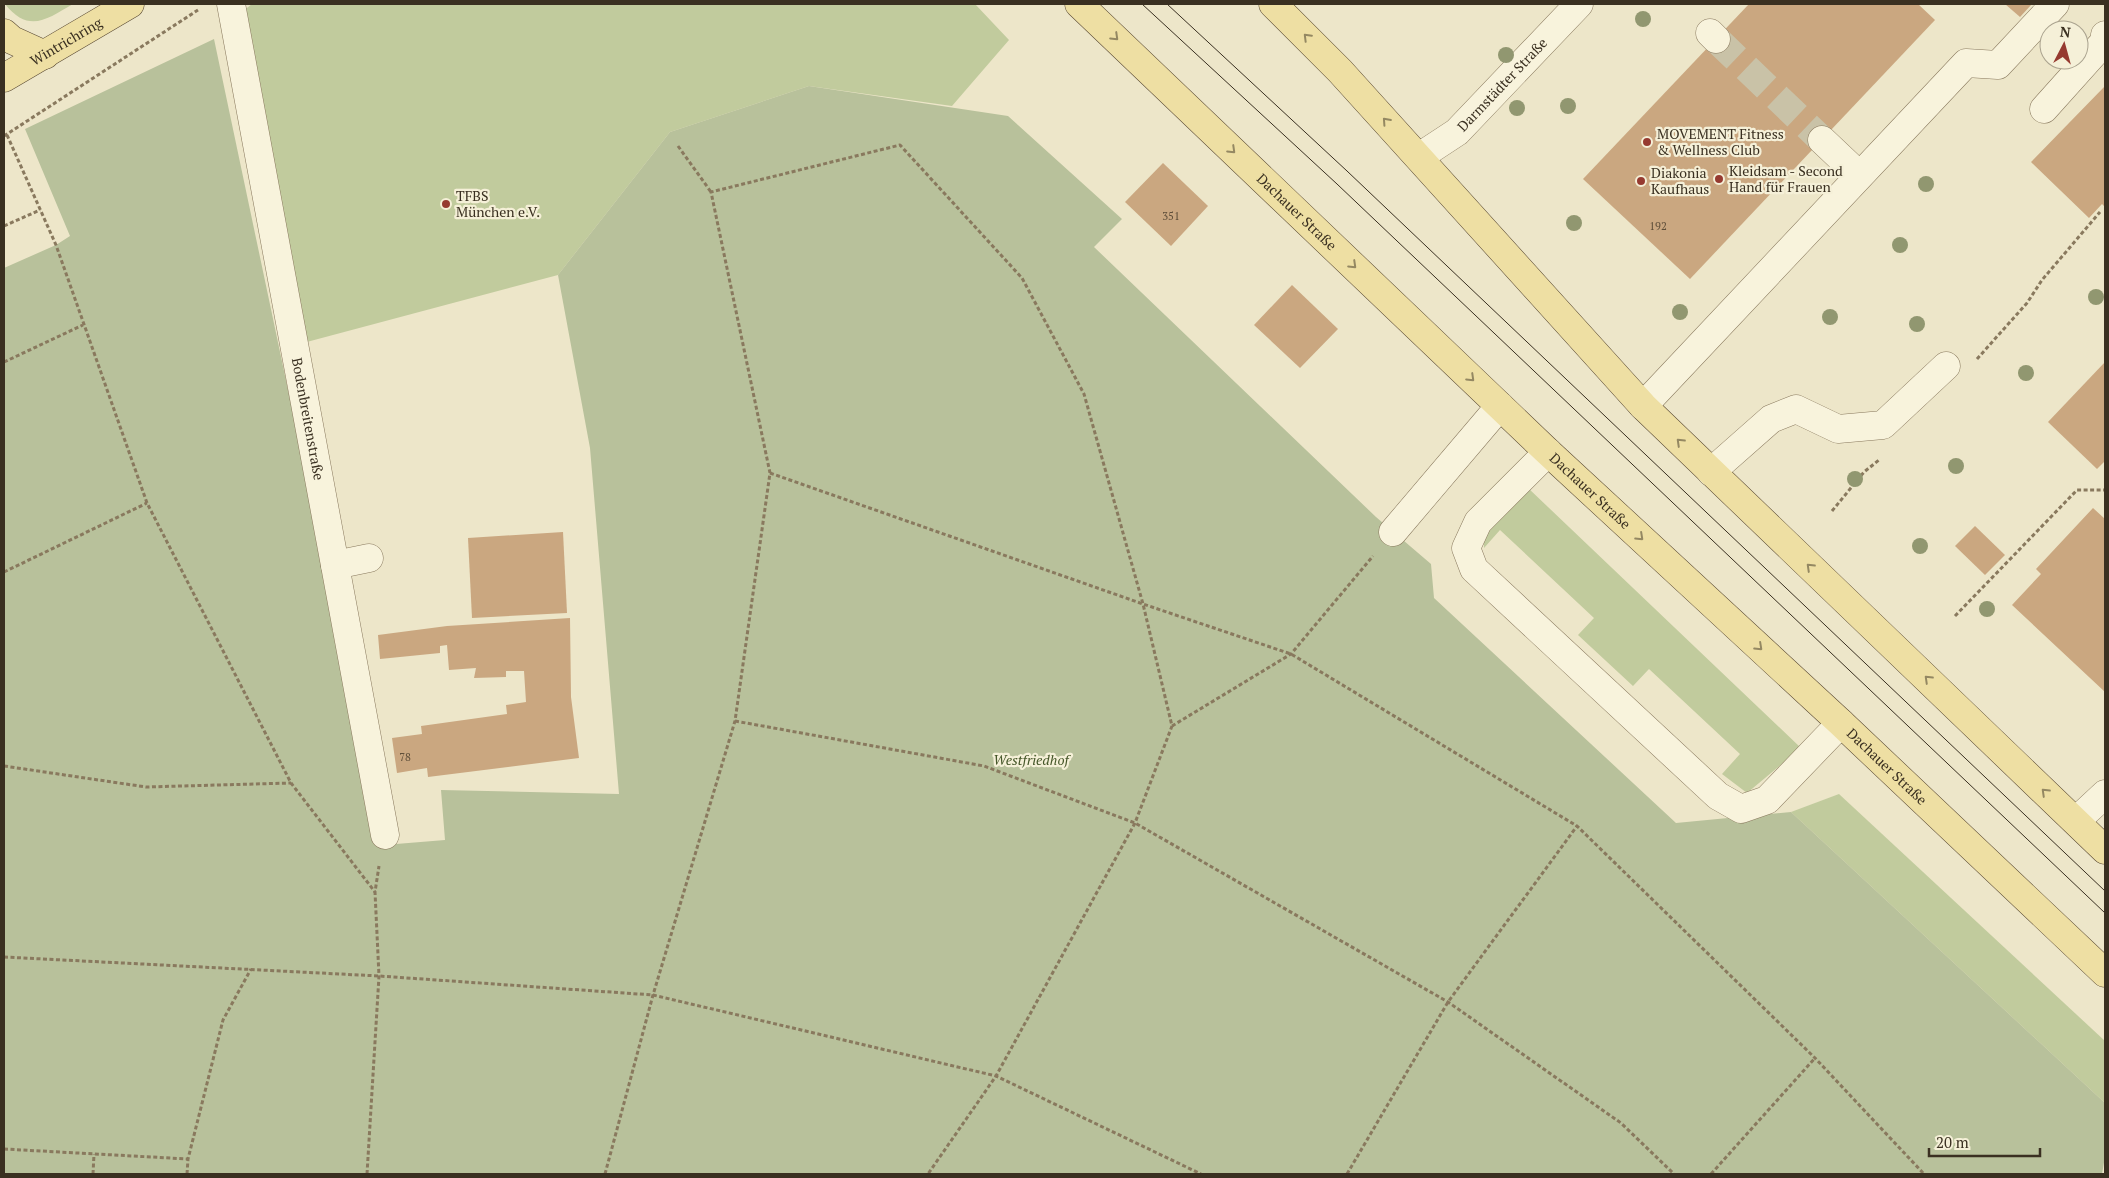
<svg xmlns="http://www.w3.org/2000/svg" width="2109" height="1178" viewBox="0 0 2109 1178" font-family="'PT Serif',serif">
<rect width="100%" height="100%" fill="#ede6c9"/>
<!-- green -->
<g fill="#c1cb9d">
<path d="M5,4H73C47,19 29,34 5,4Z"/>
<path d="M252,4H975L1009,40L952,106L809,86L670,132L558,275L303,343L243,11Z"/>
<path d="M1527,487L1801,748L1747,793L1722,774L1740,754L1649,669L1633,686L1578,635L1594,618L1500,530L1484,548V529Z"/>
<path d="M1839,794L2105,1041V1103L1791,812Z"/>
</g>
<!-- cemetery -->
<path fill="#b8c19b" d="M214,39L384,845L445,840L441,790L619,794L590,448L558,275L670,132L809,86L1008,116L1122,219L1094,247L1376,517L1431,564L1434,598L1676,823L1791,812L2105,1103V1157L2102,1174H4V268L56,245L70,236L25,129Z"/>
<!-- building -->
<g fill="#caa780">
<path d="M1749,4H1918L1935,20L1690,279L1583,179Z"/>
<path d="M2005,4H2032L2020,17Z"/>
<path d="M2105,86V207L2102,204L2089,218L2031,162Z"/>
<path d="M1163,163L1208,206L1171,246L1125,202Z"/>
<path d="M1292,285L1338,329L1300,368L1254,325Z"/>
<path d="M2105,362V461L2097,469L2048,422Z"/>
<path d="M2093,508L2105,519V692L2012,605L2041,574L2036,569Z"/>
<path d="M1975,526L2005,555L1985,575L1955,546Z"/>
<path d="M563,532L567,613L472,618L468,538Z"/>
<path d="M570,618L571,697L579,758L428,777L427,768L397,773L392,738L422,734L421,726L507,714L506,705L526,702L524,671H506V677L474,678L476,668L449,670L447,645L440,646V653L380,659L378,635L447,626Z"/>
</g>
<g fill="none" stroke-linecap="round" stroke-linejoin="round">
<!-- minor-tunnel -->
<path stroke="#c9c2a7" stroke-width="28" stroke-dasharray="28 14" stroke-linecap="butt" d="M1716,39L1822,140"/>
<!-- minor casing -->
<g stroke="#89795e" stroke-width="29">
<g id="minor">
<path id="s1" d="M231,4L385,835"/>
<path d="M1710,33L1716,39"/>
<path d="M2044,109L2104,42L2105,35"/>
<path d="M1822,140L1859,175"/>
<path id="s2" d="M1419,157L1457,132L1579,4"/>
<path d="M1643,406L1966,63L1998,65L2055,4"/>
<path d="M1548,452L1478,522L1466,548L1474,569L1718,796L1741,809L1767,800L1841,723"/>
<path d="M1711,472L1771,419L1796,409L1838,429L1883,425L1946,366"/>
<path d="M1393,532L1500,406"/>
<path d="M335,565L369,558"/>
<path d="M2076,821L2105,794"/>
</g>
</g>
<!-- major casing -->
<g stroke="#574732" stroke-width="29">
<g id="major">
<path id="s3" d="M1079,4L1548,452L1841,723L2105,973"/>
<path d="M1273,4L1340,71L1643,406L2105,850"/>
<path d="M4,33L12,40L45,55"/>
<path id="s4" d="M4,78L130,4"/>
</g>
</g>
<!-- path -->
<g stroke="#89795e" stroke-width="3" stroke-dasharray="4 2.5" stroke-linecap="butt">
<path d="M7,135L56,245L147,503L291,783L375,892"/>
<path d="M4,136L198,10"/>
<path d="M678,146L711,192"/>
<path d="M4,226L40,210"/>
<path d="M1977,359L2027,303L2042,280L2100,212"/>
<path d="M4,362L83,325"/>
<path d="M770,473L1143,604L1291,654L1577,826L1815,1058L1924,1174"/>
<path d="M1832,511L1864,472L1879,460"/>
<path d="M4,572L147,503"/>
<path d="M1955,616L2077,490H2105"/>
<path d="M735,721L984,766L1135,823L1448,1002L1621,1123L1674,1174"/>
<path d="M1172,726L1291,654L1373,556"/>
<path d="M4,766L146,787L291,783"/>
<path d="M4,957L379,976L653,995L996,1076L1201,1174"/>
<path d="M4,1149L188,1159"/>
<path d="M93,1174L94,1154"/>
<path d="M187,1174L188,1159L223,1020L251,969"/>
<path d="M367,1174L379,976L375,892L379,866"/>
<path d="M605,1174L653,995L735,721L770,473L711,192L900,145L1022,278L1084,394L1143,604L1172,726L1135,823L996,1076L928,1174"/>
<path d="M1347,1174L1448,1002L1577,826"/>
<path d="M1711,1174L1815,1058"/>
</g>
<!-- minor -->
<use href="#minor" stroke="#f8f3dc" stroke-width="28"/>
<!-- major -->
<use href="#major" stroke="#eedfa3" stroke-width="28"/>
<!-- tram -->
<g stroke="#3a3021" stroke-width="1">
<path d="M1142,4L1337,184L2105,913"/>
<path d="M1167,4L1347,171L2105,891"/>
</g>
</g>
<!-- trees -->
<g fill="#919770">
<circle cx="1643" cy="19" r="8"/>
<circle cx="1506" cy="55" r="8"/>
<circle cx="1568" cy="106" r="8"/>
<circle cx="1517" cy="108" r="8"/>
<circle cx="1926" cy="184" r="8"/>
<circle cx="1574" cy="223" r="8"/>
<circle cx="1900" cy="245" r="8"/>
<circle cx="2096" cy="297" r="8"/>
<circle cx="1680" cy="312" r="8"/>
<circle cx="1830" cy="317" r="8"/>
<circle cx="1917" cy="324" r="8"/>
<circle cx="2026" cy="373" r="8"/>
<circle cx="1956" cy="466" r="8"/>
<circle cx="1855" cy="479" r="8"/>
<circle cx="1920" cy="546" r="8"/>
<circle cx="1987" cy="609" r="8"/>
</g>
<!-- one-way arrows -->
<defs><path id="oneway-chevron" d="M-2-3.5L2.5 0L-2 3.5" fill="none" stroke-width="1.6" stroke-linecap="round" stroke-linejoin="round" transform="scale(1.25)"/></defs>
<g stroke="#948862">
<use href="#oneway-chevron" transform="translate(1115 37) rotate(44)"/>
<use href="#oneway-chevron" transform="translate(1307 37) rotate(-135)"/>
<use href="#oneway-chevron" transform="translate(1386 121) rotate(-132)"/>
<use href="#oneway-chevron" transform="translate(1232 150) rotate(44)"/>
<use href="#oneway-chevron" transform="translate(1353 265) rotate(44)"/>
<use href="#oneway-chevron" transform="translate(1471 378) rotate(44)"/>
<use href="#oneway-chevron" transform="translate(1680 442) rotate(-136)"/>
<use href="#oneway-chevron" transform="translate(1640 537) rotate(43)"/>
<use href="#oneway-chevron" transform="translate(1810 567) rotate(-136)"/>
<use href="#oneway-chevron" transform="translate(1759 647) rotate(43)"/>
<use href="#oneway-chevron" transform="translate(1928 679) rotate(-136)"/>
<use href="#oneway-chevron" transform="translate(2045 792) rotate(-136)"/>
</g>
<!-- markers -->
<g fill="#963a30" stroke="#f5f0d8" stroke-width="2">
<circle cx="1647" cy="142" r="5"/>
<circle cx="1719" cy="179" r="5"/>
<circle cx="1641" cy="181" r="5"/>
<circle cx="446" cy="204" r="5"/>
</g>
<g text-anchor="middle" stroke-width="4.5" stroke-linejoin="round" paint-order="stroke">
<!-- number labels -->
<g font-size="11" fill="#5e4e39">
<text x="1171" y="220">351</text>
<text x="1658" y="230">192</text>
<text x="405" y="761">78</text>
</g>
<!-- street labels -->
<g font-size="14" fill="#3a3021" stroke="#f5f0d8">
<text dy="5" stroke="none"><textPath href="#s4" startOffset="72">Wintrichring</textPath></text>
<text dy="5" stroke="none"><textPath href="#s2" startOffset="111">Darmstädter Straße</textPath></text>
<text dy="5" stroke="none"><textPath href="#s3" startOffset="301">Dachauer Straße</textPath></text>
<text dy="5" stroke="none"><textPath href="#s1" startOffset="422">Bodenbreitenstraße</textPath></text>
<text dy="5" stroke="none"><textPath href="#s3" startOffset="706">Dachauer Straße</textPath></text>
<text dy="5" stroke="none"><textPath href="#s3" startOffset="1111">Dachauer Straße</textPath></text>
</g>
<!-- poi labels -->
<g font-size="14" fill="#3a3021" stroke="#f5f0d8" text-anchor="start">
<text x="1657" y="139">MOVEMENT Fitness<tspan x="1657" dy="16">&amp; Wellness Club</tspan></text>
<text x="1729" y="176">Kleidsam - Second<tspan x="1729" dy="16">Hand für Frauen</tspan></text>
<text x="1651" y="178">Diakonia<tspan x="1651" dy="16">Kaufhaus</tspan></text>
<text x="456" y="201">TFBS<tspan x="456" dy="16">München e.V.</tspan></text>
</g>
<!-- park labels -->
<g font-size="14" font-style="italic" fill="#455628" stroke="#f5f0d8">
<text x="1031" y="765">Westfriedhof</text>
</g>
</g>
<!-- border -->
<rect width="2109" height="1178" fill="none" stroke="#3a3021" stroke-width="10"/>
<!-- north arrow -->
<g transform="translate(2064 45) rotate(6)"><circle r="24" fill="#f5f0d8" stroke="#aaa38f"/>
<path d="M0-4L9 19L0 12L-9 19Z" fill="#963a30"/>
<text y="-8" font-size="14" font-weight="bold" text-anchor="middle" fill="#3a3021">N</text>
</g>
<!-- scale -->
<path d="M1929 1148v8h111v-8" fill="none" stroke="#3a3021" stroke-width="2.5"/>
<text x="1936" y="1148" font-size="15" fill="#3a3021" stroke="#f5f0d8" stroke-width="4" paint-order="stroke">20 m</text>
</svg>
